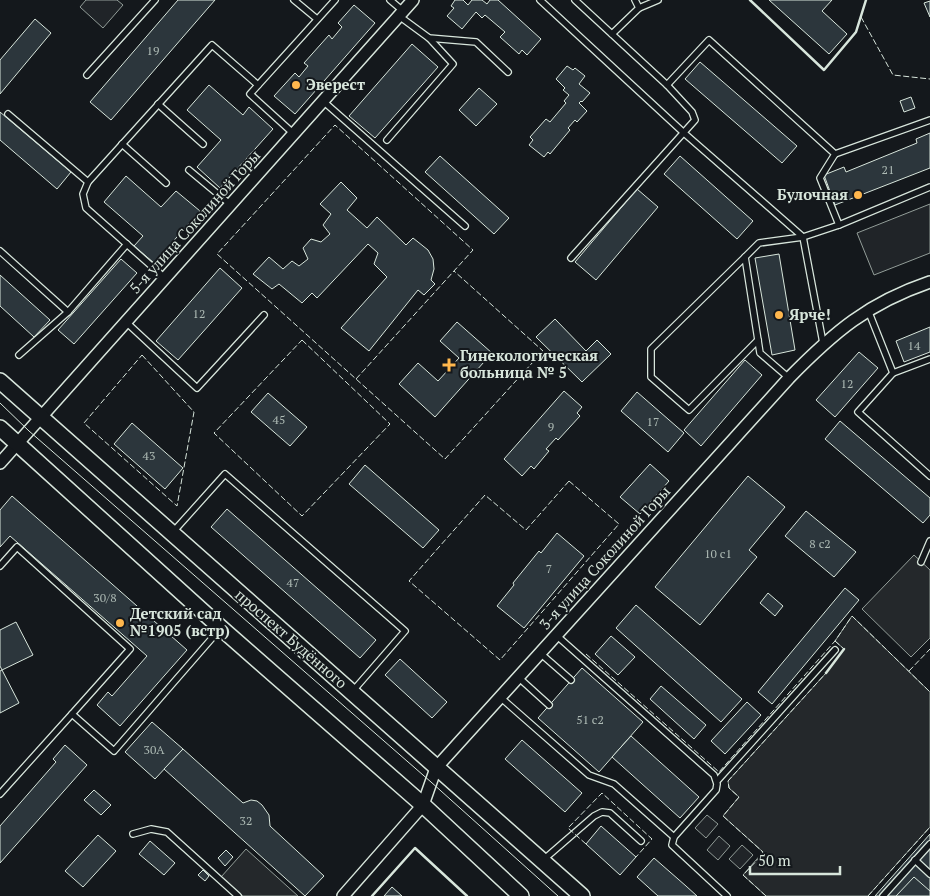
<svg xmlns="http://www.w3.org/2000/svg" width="930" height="896" viewBox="0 0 930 896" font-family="'PT Serif',serif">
<rect width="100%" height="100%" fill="#14181c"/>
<!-- green -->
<g fill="#202428" stroke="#939e99">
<path d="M86,0H117L123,5L103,28L80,7Z"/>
<path d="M930,204V253L874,275L857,233Z"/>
<path d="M707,815L718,824L706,838L695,828Z"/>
<path d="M719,836L730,846L718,860L707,850Z"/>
<path d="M742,845L753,855L740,869L729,859Z"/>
</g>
<!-- parking -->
<g fill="#24282b" stroke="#939e99">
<path d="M914,555L930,570V638L911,657L862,609Z"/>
<path d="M852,616L930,692V827L868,896H766L743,875L763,852L723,816L739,797L729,788L728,781L826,673L844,649L835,641Z"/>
<path d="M246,849L298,896H243L221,877Z"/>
</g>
<!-- building -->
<g fill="#2c363c" stroke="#d8e6dc">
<path d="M178,0H215L111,120L90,102Z"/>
<path d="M455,0H463L468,5L472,0H482L487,4L490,0H498L541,39L527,55L522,50L519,54L500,37L505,32L485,15L482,18L476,12L462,29L447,16L454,8L451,6Z"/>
<path d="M769,0H832L822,11L847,34L829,54Z"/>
<path d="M930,1V17L924,3Z"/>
<path d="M354,5L375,23L295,114L274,96L295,73L299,77L308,66L304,63L329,35L332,39L342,27L338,23Z"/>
<path d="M35,19L51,33L0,94V60Z"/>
<path d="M412,44L438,67L375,138L349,116Z"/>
<path d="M700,62L797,146L782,163L685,79Z"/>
<path d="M567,66L573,70L575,68L585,76L579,84L590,93L582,102L581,101L579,103L587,111L577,122L575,120L568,128L570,130L550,154L548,152L544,157L529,145L533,140L530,137L546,119L550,122L566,103L564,101L569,95L563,90L565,88L556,79Z"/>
<path d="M209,85L243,115L249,107L273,129L220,188L197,167L221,140L187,110Z"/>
<path d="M479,88L497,104L476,126L459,110Z"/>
<path d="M911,97L915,108L904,112L900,101Z"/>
<path d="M0,112L71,172L57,189L0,140Z"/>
<path d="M930,133V168L835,205L824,175L844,167L846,172L917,143L916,139Z"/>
<path d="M440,156L509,218L494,234L425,172Z"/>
<path d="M680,156L753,221L737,239L664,174Z"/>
<path d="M126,176L161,207L176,191L200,211L154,263L134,246L143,236L104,202Z"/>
<path d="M341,182L357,198L347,210L367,228L377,217L406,245L413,238L428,250L433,259L434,269L431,280L435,284L424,295L418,290L369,351L341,328L387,277L374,264L378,253L368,244L317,298L312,293L302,303L279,284L272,289L253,274L269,257L283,269L292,261L299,266L308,259L303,248L311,239L321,242L330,234L323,225L331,214L320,204Z"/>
<path d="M637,189L658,207L596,280L575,262Z"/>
<path d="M779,254L795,350L772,355L755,258Z"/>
<path d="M121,259L137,273L74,344L58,330Z"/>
<path d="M220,268L242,288L178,360L156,341Z"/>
<path d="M0,275L50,320L34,337L0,306Z"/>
<path d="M555,319L586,351L597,340L611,354L582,382L536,337Z"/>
<path d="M457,322L492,353L435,417L399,384L418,363L438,381L459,358L440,341Z"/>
<path d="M930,327V352L904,362L896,341Z"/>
<path d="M859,352L878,368L835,417L816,400Z"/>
<path d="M745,360L762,375L701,446L684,430Z"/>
<path d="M564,391L582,407L577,413L580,416L558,440L556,438L546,449L549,451L534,469L531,466L522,476L504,459Z"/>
<path d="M637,392L684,433L668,452L621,411Z"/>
<path d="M268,393L307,427L290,446L251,412Z"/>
<path d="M840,421L930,498V515L923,523L825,439Z"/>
<path d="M132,423L183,468L165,489L114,444Z"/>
<path d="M650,464L669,481L640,514L620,497Z"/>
<path d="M365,465L439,530L423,548L349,484Z"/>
<path d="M748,476L785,507L749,550L757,557L700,625L655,587Z"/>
<path d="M12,496L187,650L120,726L97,705L108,692L112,696L147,656L10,536L0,547V510Z"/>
<path d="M227,509L376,640L360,658L211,527Z"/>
<path d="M806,511L856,552L834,577L785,536Z"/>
<path d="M557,533L584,556L524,628L497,606L514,585L513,583L539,551L541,553Z"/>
<path d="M845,588L859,600L772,704L758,692Z"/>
<path d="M768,593L783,606L775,616L760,603Z"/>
<path d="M636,605L742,699L721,722L616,628Z"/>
<path d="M16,622L33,655L2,670L0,666V630Z"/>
<path d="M611,636L635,657L618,675L595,654Z"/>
<path d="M400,659L447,702L432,718L385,675Z"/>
<path d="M582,668L643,722L599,772L538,718Z"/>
<path d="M2,670L19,703L0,713V671Z"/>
<path d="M661,686L706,725L694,739L650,699Z"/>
<path d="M747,702L761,715L725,754L711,741Z"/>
<path d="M152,722L183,749L155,779L125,752Z"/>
<path d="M631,736L699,797L680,818L612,757Z"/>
<path d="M522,740L582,793L565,812L505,759Z"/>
<path d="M65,745L87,765L0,863V826L56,762L53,759Z"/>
<path d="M183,749L243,803L251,800L257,801L262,805L269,815L270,826L324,876L305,896L164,769Z"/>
<path d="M94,790L111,805L101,815L84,800Z"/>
<path d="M601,826L636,857L620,875L586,844Z"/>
<path d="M930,834V896H875Z"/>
<path d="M98,835L116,851L83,887L65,871Z"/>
<path d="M150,841L175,863L164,875L139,854Z"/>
<path d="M226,850L233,857L225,866L218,858Z"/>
<path d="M654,858L686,886L697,896H658L637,877Z"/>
<path d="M203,870L209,876L205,881L198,875Z"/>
<path d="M914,877L930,891V896H896Z"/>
<path d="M392,887L402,896H384Z"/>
</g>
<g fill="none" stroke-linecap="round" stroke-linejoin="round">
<!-- service casing -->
<g stroke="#d8e6dc" stroke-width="8">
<g id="service">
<path d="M294,0L317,19"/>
<path d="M390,0L403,11"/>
<path d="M540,0L684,133L803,237L823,343"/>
<path d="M639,8L658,0"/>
<path d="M399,16L429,38L476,42L508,72"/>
<path d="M612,34L639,8L635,0"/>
<path d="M87,75L155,0"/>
<path d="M667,85L709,40L835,154L820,178L839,225"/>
<path d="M323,101L465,226"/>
<path d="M158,104L203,144"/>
<path d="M8,114L88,182"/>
<path d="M294,134L250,94L335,0"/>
<path d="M387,140L453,64L429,38"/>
<path d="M122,144L166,183"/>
<path d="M835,154L930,120"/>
<path d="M189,170L231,205"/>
<path d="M0,251L68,312"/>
<path d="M745,257L651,349V377L689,410L758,340"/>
<path d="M571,258L695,120L692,112L667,85L575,0"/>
<path d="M165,278L86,208L83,194L88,182L212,45L258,85"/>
<path d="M868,310L893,373L858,412L930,476"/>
<path d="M126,322L197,388L264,315"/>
<path d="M19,355L68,312L127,244"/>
<path d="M893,373L930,359"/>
<path d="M789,378L760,353L745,257L759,243L803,237L839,225L930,187"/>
<path d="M173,532L225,474L405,631L352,692"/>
<path d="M921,562L930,541"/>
<path d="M0,566L17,547L130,649L72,714L114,751L220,629"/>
<path d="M556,635L714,775L717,784L716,790L674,837L672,845L727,896"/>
<path d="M540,653L571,680"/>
<path d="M518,677L549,705"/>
<path d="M500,697L589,775L614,784L674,837"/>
<path d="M717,781L835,650"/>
<path d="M0,794L72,714"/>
<path d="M133,834L151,829L167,832L238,896"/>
<path d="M915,860L930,874"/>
<path d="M542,861L594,816L602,812L610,813L641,841"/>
<path d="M883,896L930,844"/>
</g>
</g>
<!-- minor casing -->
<g stroke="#d8e6dc" stroke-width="14">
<g id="minor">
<path d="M0,463L413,0"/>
<path d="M343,896L423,805L436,768L789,378C834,332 868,303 930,282"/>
</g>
</g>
<!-- secondary casing -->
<g stroke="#d8e6dc" stroke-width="18">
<g id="secondary">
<path d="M0,381L582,896"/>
<path d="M0,428L221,628L423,805L521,896"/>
</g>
</g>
<!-- service -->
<use href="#service" stroke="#14181c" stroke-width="5.5"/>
<!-- minor -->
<use href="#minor" stroke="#14181c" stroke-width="11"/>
<!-- secondary -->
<use href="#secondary" stroke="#14181c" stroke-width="15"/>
<!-- tram -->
<path stroke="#d8e6dc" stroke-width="1" d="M0,403L29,431L431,782L558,896"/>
<!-- fence -->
<g stroke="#d8e6dc" stroke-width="1" stroke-dasharray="6 2.5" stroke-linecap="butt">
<path d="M861,17L893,75L930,79"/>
<path d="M302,340L390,424L302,516L214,433Z"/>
<path d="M142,355L194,412L177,506L84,423Z"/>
<path d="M356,379L473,250L335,125L217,254L445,459L543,351L454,271"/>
<path d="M569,481L619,524L500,660L409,581L485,495L526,530Z"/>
<path d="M835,641L844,649"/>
<path d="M586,654L719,772L835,641L852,616L930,692"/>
<path d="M909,671L930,649"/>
<path d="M586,844L568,828L602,793L652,839L636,857"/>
<path d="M766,896L743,875L764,853L723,816L739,797L729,788L728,781L826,673"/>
<path d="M868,896L930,827"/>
</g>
<!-- wall -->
<g stroke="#d8e6dc" stroke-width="2.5">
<path d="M750,0L824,70L856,32L866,0"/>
<path d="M826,673L844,649"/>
<path d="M372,896L415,848L467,896"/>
</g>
</g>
<!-- markers -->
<g fill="#ffb74d" stroke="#14181c" stroke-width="2">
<circle cx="296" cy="85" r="5"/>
<circle cx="858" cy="195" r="5"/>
<circle cx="779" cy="315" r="5"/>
<path d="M446.5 357.5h5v5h5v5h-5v5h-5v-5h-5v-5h5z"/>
<circle cx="120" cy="623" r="5"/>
</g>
<g text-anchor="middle" stroke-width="4" stroke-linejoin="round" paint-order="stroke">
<!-- number labels -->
<g font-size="12" fill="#adbab4">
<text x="153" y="55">19</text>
<text x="888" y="174">21</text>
<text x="199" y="318">12</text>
<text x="914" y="350">14</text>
<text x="847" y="388">12</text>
<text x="279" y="424">45</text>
<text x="653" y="426">17</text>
<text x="551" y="431">9</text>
<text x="149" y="460">43</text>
<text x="820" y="548">8 c2</text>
<text x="718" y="558">10 с1</text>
<text x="549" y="573">7</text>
<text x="293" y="587">47</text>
<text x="105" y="602">30/8</text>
<text x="590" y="724">51 с2</text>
<text x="154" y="754">30А</text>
<text x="246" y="825">32</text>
</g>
<!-- poi labels -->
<g font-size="15" font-weight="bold" fill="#d8e6dc" stroke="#14181c" text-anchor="start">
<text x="306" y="90">Эверест</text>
<text x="848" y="200" text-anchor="end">Булочная</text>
<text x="789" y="320">Ярче!</text>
<text x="460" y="361">Гинекологическая<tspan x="460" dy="17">больница № 5</tspan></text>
<text x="130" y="619">Детский сад<tspan x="130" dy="17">№1905 (встр)</tspan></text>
</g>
<!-- street labels -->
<g font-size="15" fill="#d8e6dc" stroke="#14181c">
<text transform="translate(195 222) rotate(-48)" y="5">5-я улица Соколиной Горы</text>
<text transform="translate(605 558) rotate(-48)" y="5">3-я улица Соколиной Горы</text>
<text transform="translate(291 639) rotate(41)" y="5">проспект Будённого</text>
</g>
</g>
<!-- scale -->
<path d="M750 866v8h90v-8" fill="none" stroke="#d8e6dc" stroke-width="2.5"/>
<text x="758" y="866" font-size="15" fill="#d8e6dc" stroke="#14181c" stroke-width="4" paint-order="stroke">50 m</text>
</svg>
